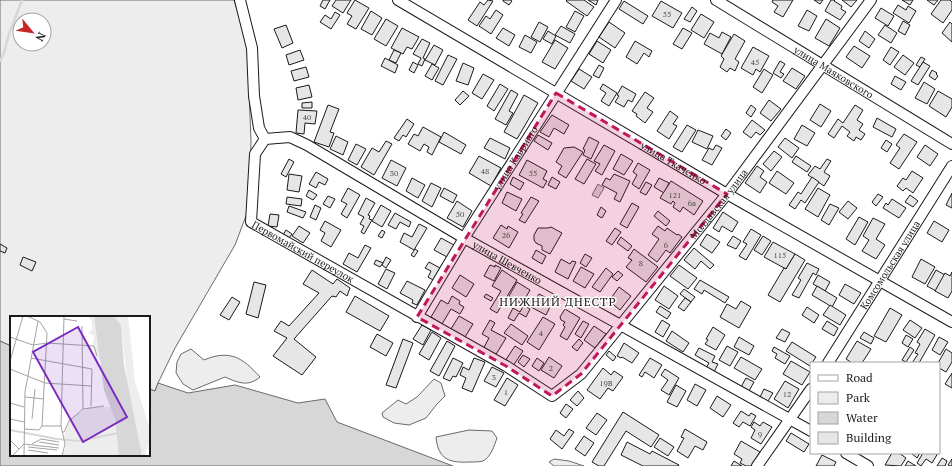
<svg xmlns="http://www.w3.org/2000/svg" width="952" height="466" viewBox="0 0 952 466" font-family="'PT Serif',serif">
<rect width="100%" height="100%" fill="#fff"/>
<!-- green -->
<g fill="#ededed" stroke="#6a6a6a" fill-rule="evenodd">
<path d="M0,0H234L247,41L251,141L249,208L235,245L175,348L158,383L155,391L149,389V317H11V346L0,341ZM20,20H44V44H20Z"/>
<path d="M191,349L204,360C230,349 243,358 260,377C248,387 239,383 225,377L193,390L183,384L176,373L177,362L181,354Z"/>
<path d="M434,379L441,383L445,396L437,404L426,418L409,425L394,423L383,417L382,413L398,400L406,404L417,397Z"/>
<path d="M469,430L492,431L497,438C494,446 491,457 483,461C479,462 474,462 470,462C450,463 438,460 436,437Z"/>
<path d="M554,459L569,461L584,466H554L549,462Z"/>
</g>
<!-- water -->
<g fill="#d7d7d7" stroke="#6a6a6a">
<path d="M598,184L604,188L598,198L592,195Z"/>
<path d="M0,341L11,346V455H149V389L155,391L158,383L188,393L235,385L298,403L325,399L337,422L453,466H0Z"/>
</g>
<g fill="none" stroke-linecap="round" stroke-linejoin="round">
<!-- stream -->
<path stroke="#d7d7d7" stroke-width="2.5" d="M0,61L4,53L9,34L22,0"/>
</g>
<!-- building -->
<g fill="#e6e6e6" stroke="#1a1a1a">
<path d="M323,0H330L325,9L320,6Z"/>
<path d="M336,0H351L343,13L332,6Z"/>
<path d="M355,0L369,8L356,29L347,24L352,16L347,13Z"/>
<path d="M488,0L493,1L477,26L468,20L480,2L484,5Z"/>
<path d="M503,0H510L512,1L509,5L503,1Z"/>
<path d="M567,0H584L594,7L587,16L566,1Z"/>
<path d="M588,0H598L596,5Z"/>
<path d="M773,0H793L783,17L774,12L778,6L772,2Z"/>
<path d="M814,0H823L820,4Z"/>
<path d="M831,0H835L834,1L842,6L841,9L846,12L840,20L825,11Z"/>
<path d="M842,0H857L851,7Z"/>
<path d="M902,0H913L910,5Z"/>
<path d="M927,0H938L934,5Z"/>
<path d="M941,0H950L952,2V10L943,23L931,14Z"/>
<path d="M624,1L648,16L643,24L619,9Z"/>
<path d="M661,1L682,13L673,28L652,16Z"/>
<path d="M898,5L906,10L908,6L916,11L909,23L893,13Z"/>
<path d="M692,7L697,11L690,22L684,19Z"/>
<path d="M881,8L894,16L888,26L875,18Z"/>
<path d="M496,10L503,15L491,34L479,26L486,16L490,19Z"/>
<path d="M807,10L817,16L809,31L798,26Z"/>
<path d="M371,11L382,18L372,35L361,29Z"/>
<path d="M575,11L584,16L575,32L566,27Z"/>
<path d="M335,12L340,15L331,29L320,22L325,15L331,19Z"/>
<path d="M701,14L714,22L704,38L691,30Z"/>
<path d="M386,19L398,26L386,46L374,39Z"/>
<path d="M826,19L840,28L829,46L815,38Z"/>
<path d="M903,21L910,25L905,35L898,31Z"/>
<path d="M539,22L548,27L540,42L531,37Z"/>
<path d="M609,22L625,33L615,48L599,37Z"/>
<path d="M950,22L952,24V42L942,33Z"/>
<path d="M286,25L293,43L282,48L274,29Z"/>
<path d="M885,25L897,33L891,43L878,35Z"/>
<path d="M561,26L575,34L570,43L555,35Z"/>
<path d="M402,28L419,37L412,49L407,47L403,54L391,48Z"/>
<path d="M503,28L515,35L509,46L496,38Z"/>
<path d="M683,28L692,33L682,49L673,44Z"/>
<path d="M548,31L556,36L552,44L543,39Z"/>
<path d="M865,31L875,39L869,48L859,41Z"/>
<path d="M722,32L731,37L722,54L704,44L710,33L719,38Z"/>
<path d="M734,34L745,41L735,59L739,62L735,71L730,68L727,72L720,67L724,59L721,56Z"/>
<path d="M525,35L537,42L531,53L519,47Z"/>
<path d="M422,39L430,43L423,58L425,59L422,66L418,64L421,58L413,54Z"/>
<path d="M555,40L568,48L555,69L542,62Z"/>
<path d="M597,41L611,50L603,63L589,54Z"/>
<path d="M635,41L652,51L649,57L644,53L637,64L626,57Z"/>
<path d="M434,45L443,50L435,65L425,60Z"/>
<path d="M854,46L870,56L862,68L846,57Z"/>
<path d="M753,47L769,56L760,72L756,69L753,75L741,68Z"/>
<path d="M891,47L899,52L890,65L883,60Z"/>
<path d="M300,50L304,60L289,65L286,55Z"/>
<path d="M394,50L401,53L396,63L389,60Z"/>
<path d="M448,55L457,59L443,85L435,81Z"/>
<path d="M903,55L914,63L905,75L894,67Z"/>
<path d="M921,57L925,59L920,67L916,65Z"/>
<path d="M385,58L398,65L395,73L381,66Z"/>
<path d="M780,61L785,64L780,72L784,74L781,78L773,73Z"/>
<path d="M413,62L418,65L414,73L409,70Z"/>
<path d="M923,62L930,66L918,85L911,81Z"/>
<path d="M463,63L474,68L468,85L456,81Z"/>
<path d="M432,64L439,68L432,80L425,76Z"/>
<path d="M599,65L604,68L599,78L593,75Z"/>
<path d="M306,67L309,77L294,81L291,71Z"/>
<path d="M792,68L805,76L796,89L783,81Z"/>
<path d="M579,69L592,77L584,89L571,81Z"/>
<path d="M764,69L773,75L762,93L753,87Z"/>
<path d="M932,70L937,73L936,74L938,76L935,80L929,76Z"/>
<path d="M483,74L494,80L482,99L472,93Z"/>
<path d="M895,76L906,82L901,90L891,84Z"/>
<path d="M924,82L935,89L927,104L915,98Z"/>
<path d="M500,84L508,89L494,111L487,106Z"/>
<path d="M603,84L617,93L609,106L601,101L606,93L600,89Z"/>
<path d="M309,85L312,97L298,100L296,88Z"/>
<path d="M622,86L636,94L632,102L628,100L624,107L615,102L619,96L617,95Z"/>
<path d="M511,90L518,94L509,111L513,113L506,125L495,119Z"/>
<path d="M463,91L469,96L460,105L455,100Z"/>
<path d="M938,91L952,99V107L946,117L929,106Z"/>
<path d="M645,92L654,98L647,108L653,112L645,123L636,116L637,114L632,111Z"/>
<path d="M524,95L538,103L517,139L504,132Z"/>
<path d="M769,100L781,109L771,121L760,113Z"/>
<path d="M312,102V108H302V103Z"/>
<path d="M820,104L831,111L821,127L810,120Z"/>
<path d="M328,105L339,109L330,132L334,133L329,147L314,142Z"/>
<path d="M751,105L756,109L751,117L746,113Z"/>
<path d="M855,105L863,110L857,120L863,124L859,130L865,134L861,140L856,137L854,141L847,136L850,132L842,126L834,138L828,134L838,119L843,123Z"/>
<path d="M298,110L317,111L315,124L305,123L304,134L296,133Z"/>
<path d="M670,111L678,117L673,124L677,126L669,139L657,131Z"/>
<path d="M552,115L569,125L564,134L554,128L549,137L540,132Z"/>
<path d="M877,118L896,129L892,137L873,127Z"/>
<path d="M407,119L414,124L406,137L403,135L399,141L394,138Z"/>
<path d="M752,120L765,130L760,135L756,132L751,138L743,132Z"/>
<path d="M687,125L696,130L682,152L673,147Z"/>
<path d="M802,125L815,133L807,146L794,139Z"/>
<path d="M423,127L441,137L432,155L427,152L429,147L424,144L420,151L408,144L414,134L418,136Z"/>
<path d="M726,129L731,133L726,140L721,136Z"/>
<path d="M698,130L713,136L707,149L692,142Z"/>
<path d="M444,132L466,145L461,154L439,142Z"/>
<path d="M904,134L917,142L899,169L890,163L900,148L896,145Z"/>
<path d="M538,135L552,143L548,150L534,141Z"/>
<path d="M336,136L348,142L343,155L330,149Z"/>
<path d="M589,137L599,142L591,159L583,155L585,150L583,149Z"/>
<path d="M490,138L510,148L505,159L484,148Z"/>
<path d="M785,138L799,148L792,158L778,147Z"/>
<path d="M886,140L892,144L887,152L881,148Z"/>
<path d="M386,141L392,144L374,175L361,167L372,148L379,152Z"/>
<path d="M356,144L366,149L357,165L348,160Z"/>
<path d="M604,145L615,151L602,175L595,171L600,164L594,161Z"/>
<path d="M716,145L722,148L712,165L702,160L709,148L713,150Z"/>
<path d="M925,145L938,154L930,166L917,157Z"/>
<path d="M574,147L583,152L566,178L558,173L562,166L556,162L564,148Z"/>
<path d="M774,151L782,157L771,171L763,164Z"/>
<path d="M621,154L633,161L624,175L613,169Z"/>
<path d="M479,156L501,168L491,186L469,173Z"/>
<path d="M796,156L811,166L807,172L792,162Z"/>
<path d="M289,159L294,162L286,177L281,174Z"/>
<path d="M587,159L596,164L584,184L575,179Z"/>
<path d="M827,159L831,161L824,172L830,176L824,186L808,175L815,166L820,169Z"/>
<path d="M391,160L406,168L397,186L382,178Z"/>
<path d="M527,160L547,171L543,179L547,181L543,188L519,175Z"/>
<path d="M638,163L650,170L639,189L632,184L637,175L633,172Z"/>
<path d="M757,166L764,171L760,177L767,182L760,193L745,183Z"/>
<path d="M777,171L794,183L786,194L769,183Z"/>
<path d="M912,171L923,178L913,193L906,188L903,191L897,186L903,178L906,180Z"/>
<path d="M316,172L328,179L325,185L319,182L316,188L309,184Z"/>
<path d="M289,174L302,176L299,192L287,190Z"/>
<path d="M614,174L630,181L620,202L614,199L617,193L602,185L606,178L610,180Z"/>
<path d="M513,177L524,183L520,190L510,184Z"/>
<path d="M552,177L560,182L556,189L548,185Z"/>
<path d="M812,177L819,182L805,203L801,200L795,209L789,205L798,192L801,194Z"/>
<path d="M412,178L425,185L418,198L406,191Z"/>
<path d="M659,178L669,183L664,193L654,187Z"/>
<path d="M671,181L703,201L694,215L683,207L680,212L673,207L675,203L673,201L671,204L660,198Z"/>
<path d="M646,182L652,185L646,195L640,192Z"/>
<path d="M431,183L441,188L432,207L422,201Z"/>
<path d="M348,188L360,195L347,218L341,214L347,204L341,201Z"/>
<path d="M444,188L457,195L453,203L440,196Z"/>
<path d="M818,188L830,195L818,217L805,209Z"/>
<path d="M309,190L317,195L313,200L306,196Z"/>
<path d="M507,192L522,199L516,211L502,203Z"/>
<path d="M952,193V208L946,205Z"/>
<path d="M878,194L883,197L876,206L872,202Z"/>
<path d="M910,195L918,201L913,207L905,202Z"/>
<path d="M328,196L335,199L330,208L323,204Z"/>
<path d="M287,197L302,199L301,206L286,204Z"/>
<path d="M531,197L539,201L525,223L519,220L523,214L521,213Z"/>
<path d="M366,198L375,203L368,215L370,216L369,219L372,220L364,234L361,232L364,226L360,224L364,217L358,214Z"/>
<path d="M892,199L906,208L899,218L883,208L886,203L888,205Z"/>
<path d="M457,201L472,211L463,227L447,218Z"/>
<path d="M848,201L857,208L848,219L839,212Z"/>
<path d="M632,203L639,207L627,228L620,224Z"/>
<path d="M830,204L839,208L829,225L821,220Z"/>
<path d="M315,205L321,208L316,220L310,217Z"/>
<path d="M381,205L391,211L382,227L372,221Z"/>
<path d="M289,206L306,212L303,218L287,212Z"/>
<path d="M601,207L606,211L602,218L597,215Z"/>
<path d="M658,211L670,221L666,226L654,216Z"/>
<path d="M723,212L738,222L732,232L722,226L719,232L713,228Z"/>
<path d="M395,213L411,222L409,227L400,222L396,229L388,225Z"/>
<path d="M270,214L279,215L277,227L268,226Z"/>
<path d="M859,217L868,222L855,245L846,239Z"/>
<path d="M873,218L885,224L876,239L885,245L876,259L862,251L869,240L863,236Z"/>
<path d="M325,221L341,230L331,247L321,241L325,233L320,230Z"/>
<path d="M934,221L949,230L942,242L927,233Z"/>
<path d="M419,224L427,228L414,250L400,242L404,233L412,237Z"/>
<path d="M501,225L507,229L508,226L518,232L509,248L493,238Z"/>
<path d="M299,226L310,233L303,243L292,236Z"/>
<path d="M658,226L665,231L667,228L677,235L678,234L682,237L670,253L666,250L657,262L648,255L659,239L652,234Z"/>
<path d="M551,227L562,233L550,254L542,250V246L536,243L534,240V235L538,228H548Z"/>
<path d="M615,228L621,232L612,245L606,241Z"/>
<path d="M751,229L761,235L746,260L739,256L747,244L743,242Z"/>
<path d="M286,230L292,234L287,241L281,238Z"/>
<path d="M382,230L385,232L382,238L378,236Z"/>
<path d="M707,234L720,242L712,253L700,245Z"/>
<path d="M733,236L741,241L736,249L727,245Z"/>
<path d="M763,236L771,241L762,255L754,250Z"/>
<path d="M621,237L632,246L628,251L617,243Z"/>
<path d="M441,238L454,245L447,257L434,250Z"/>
<path d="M773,242L795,254L786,269L764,257Z"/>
<path d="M0,244L7,248L5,253L0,251Z"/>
<path d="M365,245L371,248L357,272L343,264L349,253L358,258Z"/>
<path d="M694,248L714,265L710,269L701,261L695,269L684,260Z"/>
<path d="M415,249L418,251L414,257L411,255Z"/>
<path d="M634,249L658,267L646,282L626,267L632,260L628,258Z"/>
<path d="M536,250L546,256L542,264L532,258Z"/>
<path d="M585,254L592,258L586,267L580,263Z"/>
<path d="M795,254L805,260L780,302L768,295L784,268L786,269Z"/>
<path d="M23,257L36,262L32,271L20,265Z"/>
<path d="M386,257L391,260L386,268L382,265Z"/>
<path d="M561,259L570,264L572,261L576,262L568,279L555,272Z"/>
<path d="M921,259L935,267L925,284L912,277Z"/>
<path d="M376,260L383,263L380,267L374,264Z"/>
<path d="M429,262L440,268L433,280L428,277L431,271L425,268Z"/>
<path d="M807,263L819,269L816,275L813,273L799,298L792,295L801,280L798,278Z"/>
<path d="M490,265L495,267V265L501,268L494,281L484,276Z"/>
<path d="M679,265L697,278L688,289L670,276Z"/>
<path d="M581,267L594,274L585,288L573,281Z"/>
<path d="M606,268L613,274L600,292L592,287Z"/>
<path d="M386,269L395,273L387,289L378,284Z"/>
<path d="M312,270L333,284L337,279L350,288L347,296L340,291L336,297L332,296L294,339L316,357L302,375L273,356L287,338L274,331L281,321L289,326L319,293L303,284Z"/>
<path d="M502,270L517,280L497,313L490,309L501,291L492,286Z"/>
<path d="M936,270L945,275L936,291L927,286Z"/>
<path d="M618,271L623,275L617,281L612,277Z"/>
<path d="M952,272V291L948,298L935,291L945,273L950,276Z"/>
<path d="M460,275L474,284L466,297L452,288Z"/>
<path d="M818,275L830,282L825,291L813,284Z"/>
<path d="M700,280L729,297L725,303L704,290L702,294L694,289Z"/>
<path d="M407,281L425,290L417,305L412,303L413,300L400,293Z"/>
<path d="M254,282L266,285L258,318L246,314Z"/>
<path d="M517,282L530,290L522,304L509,296Z"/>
<path d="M845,284L861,293L854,304L839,295Z"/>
<path d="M664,286L678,296L669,309L655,300Z"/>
<path d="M817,286L837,298L832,307L812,295Z"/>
<path d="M619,287L631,296L620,310L609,301Z"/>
<path d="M684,289L695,297L691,302L680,294Z"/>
<path d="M486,294L493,298L491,301L484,297Z"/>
<path d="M539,294L553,301L546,315L531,307Z"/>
<path d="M355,296L389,316L380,331L346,312Z"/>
<path d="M452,296L460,301L459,304L464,307L460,314L451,309L442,324L431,317L441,300L448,304Z"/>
<path d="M232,297L240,302L229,320L220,315Z"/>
<path d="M685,298L691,302L684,311L678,307Z"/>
<path d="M741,301L751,307L739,328L720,317L727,304L736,309Z"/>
<path d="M524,305L530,309L526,317L519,313L514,321L508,318L513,308L520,312Z"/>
<path d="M830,305L846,315L840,325L823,315Z"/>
<path d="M660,306L671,313L667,319L656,312Z"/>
<path d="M807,307L819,315L814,323L802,315Z"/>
<path d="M890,308L902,315L886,342L874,336Z"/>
<path d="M565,309L580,318L567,340L560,336L565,327L563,325L565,322L561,320L560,317Z"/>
<path d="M459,316L473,324L465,337L451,329Z"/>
<path d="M543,317L555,324L539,350L527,342Z"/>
<path d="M490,320L495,323L491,330L506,338L495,356L483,349L489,338L482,334Z"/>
<path d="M662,320L670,325L663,337L655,332Z"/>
<path d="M910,320L922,328L915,338L903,330Z"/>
<path d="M583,321L589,324L581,338L575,334Z"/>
<path d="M827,321L838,328L834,336L822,329Z"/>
<path d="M511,324L528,336L522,345L504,333Z"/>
<path d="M422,325L431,330L423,345L413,339Z"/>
<path d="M594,326L606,334L595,348L584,340Z"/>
<path d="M713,327L725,335L716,350L705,344L708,340L706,339Z"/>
<path d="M782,329L790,333L785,342L776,338Z"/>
<path d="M925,329L935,335L919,363H912L918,354L915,353L920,344L917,342Z"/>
<path d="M672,331L689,343L683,352L666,341Z"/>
<path d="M432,332L441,338L429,360L419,354Z"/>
<path d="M864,332L874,338L871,344L860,338Z"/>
<path d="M377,334L393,343L386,356L370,347Z"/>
<path d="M906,335L913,339L908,347L902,343Z"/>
<path d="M739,337L754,346L749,355L734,347Z"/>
<path d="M939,337L948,342L940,355L932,350Z"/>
<path d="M403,339L413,343L396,388L386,385Z"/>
<path d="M579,339L583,343L577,351L572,347Z"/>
<path d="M447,341L455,346L439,376L430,371Z"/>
<path d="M857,341L871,349L862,363H852L846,359Z"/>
<path d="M792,342L816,357L810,366L786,351Z"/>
<path d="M624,343L639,353L632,363L622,357L621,358L617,356Z"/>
<path d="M515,346L523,351L513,366L505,361Z"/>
<path d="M727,346L738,352L730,366L719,360Z"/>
<path d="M774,347L790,356L785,364L775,358L777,354L772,351Z"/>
<path d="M910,347L914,350L906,362L902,360Z"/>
<path d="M699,348L715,356L712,362L718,364L714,372L706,368L709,363L695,355Z"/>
<path d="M946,349L952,353V362L946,372L939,368L938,363Z"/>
<path d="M609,351L616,357L613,361L606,355Z"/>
<path d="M523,355L530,359L524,367L518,362Z"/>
<path d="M549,357L562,366L554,378L541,370Z"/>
<path d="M741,357L762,369L755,380L734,368Z"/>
<path d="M453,358L463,363L456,377L453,376L450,381L443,378Z"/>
<path d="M474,358L485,362L472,392L462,388L466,378L460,375L463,367L469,370Z"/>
<path d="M537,358L544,363L539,371L532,366Z"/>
<path d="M650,358L662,365L654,378L645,372L642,377L639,375Z"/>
<path d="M791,361L810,372L802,385L783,374Z"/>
<path d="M492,367L504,373L496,387L484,381Z"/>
<path d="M603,368L611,375L614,371L623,377L613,391L608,388L600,399L587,390Z"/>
<path d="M665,369L679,378L669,395L661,390L668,380L661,375Z"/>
<path d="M952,373V388L945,384Z"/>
<path d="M507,378L518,385L505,406L494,400Z"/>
<path d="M746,378L754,382L749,391L741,387Z"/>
<path d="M785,381L799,389L788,408L774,399Z"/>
<path d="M695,384L706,390L697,406L687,400Z"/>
<path d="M676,385L686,391L677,407L667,402Z"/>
<path d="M764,389L773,393L768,401L760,397Z"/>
<path d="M578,391L584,398L577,406L570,400Z"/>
<path d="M717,396L731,405L723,417L710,408Z"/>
<path d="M566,404L573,409L566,418L560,413Z"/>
<path d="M741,411L749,416L751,413L756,416L750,426L743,422L739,427L733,423Z"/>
<path d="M623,412L659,435L651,447L626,431L604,466H599L592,462Z"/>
<path d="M597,413L607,420L596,435L586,428Z"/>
<path d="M754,422L760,426L763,422L772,427L761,444L751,438L755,430L751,427Z"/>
<path d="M569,429L574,432L562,449L550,439L556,430L564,436Z"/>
<path d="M685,429L707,442L703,450L695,446L688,458L677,451L684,438L681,437Z"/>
<path d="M791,433L809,444L804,452L786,441Z"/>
<path d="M584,436L594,443L585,456L575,449Z"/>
<path d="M660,438L674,447L668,456L654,447Z"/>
<path d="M741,441L760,452L752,466H746L740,463L742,459L734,454Z"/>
<path d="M627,442L650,454L652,451L679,465L678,466H643L621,455Z"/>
<path d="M892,453H899L906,458L901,466L885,465Z"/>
<path d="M911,453H920L917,458Z"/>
<path d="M923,453H938L932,463L926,459L921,466L917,463Z"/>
<path d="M822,455L836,462L834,466H816Z"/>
<path d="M942,458L947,461L945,466H937Z"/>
<path d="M952,459V466H950L948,465Z"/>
<path d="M734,461L742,466H731Z"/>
<path d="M908,461L916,466H905Z"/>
</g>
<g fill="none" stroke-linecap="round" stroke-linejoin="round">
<!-- minor casing -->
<g stroke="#1a1a1a" stroke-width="12">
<g id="minor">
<path d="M240,0L252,48L254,96L259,128L265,139"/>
<path id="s1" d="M398,0L727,194L952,322"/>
<path id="s2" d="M716,0L952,144"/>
<path id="s3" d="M265,139L255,154L251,222L506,366L552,396L581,374L727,194L871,0"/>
<path id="s4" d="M265,139L290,137L307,145L464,238L811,431"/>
<path id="s5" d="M417,317L464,238L616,0"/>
<path id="s6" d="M828,363L952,166"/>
<path d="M846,453L868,466"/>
<path d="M757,466L811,389"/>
</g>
</g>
<!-- minor -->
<use href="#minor" stroke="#fff" stroke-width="10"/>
</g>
<!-- marked area -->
<path fill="#c2185b" fill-opacity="0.2" stroke="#c2185b" stroke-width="3" stroke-dasharray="8 5" stroke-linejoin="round" d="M556,93L727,194L581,374L552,396L506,366L417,317Z"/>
<g text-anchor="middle" stroke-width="3" stroke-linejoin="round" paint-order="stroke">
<!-- number labels -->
<g font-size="8" fill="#4d4d4d">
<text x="667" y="17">55</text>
<text x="755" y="65">45</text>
<text x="307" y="120">40</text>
<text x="485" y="174">48</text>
<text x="394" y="176">30</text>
<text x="533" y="176">55</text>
<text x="675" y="198">121</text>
<text x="692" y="206">6а</text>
<text x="460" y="217">50</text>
<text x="506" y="238">26</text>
<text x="666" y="248">6</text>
<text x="780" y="258">115</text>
<text x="641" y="266">8</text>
<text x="541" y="336">4</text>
<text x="551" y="371">2</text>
<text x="494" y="380">3</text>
<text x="606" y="386">19В</text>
<text x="506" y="395">1</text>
<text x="787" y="397">12</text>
<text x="760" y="437">9</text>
</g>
<!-- street labels -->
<g font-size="10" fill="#1a1a1a" stroke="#fff">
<text dy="4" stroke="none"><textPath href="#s2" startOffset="138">улица Маяковского</textPath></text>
<text dy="4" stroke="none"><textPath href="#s5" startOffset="187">улица Кавриаго</textPath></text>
<text dy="4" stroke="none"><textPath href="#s1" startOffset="320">улица Ткаченко</textPath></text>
<text dy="4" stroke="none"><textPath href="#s3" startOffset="689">Молдавская улица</textPath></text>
<text dy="4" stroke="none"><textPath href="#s3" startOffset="146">Первомайский переулок</textPath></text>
<text dy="4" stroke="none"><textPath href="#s4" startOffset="276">улица Шевченко</textPath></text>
<text dy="4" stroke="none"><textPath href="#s6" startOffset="116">Комсомольская улица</textPath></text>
</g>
<!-- quarter labels -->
<g font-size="12" letter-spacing="1" fill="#1a1a1a" stroke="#fff">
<text x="558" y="306">НИЖНИЙ ДНЕСТР</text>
</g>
</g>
<!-- overview -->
<g transform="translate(10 316)">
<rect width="140" height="140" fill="#fff"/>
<path d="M78,0H84L91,45L89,43L88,50L83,31L84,19L78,18L82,13V5ZM104,0H118L125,66L140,113V128L135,135L137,140H132L118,73L111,11ZM80,91H102L109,125V140H52L56,132L54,121L57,108L64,100Z" fill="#ededed"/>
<path d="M84,0H104L111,10L114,49L132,140H109L105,103L94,74Z" fill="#d7d7d7"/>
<path fill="none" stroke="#d7d7d7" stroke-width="2" d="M0,114L47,123L69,125L108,117"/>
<path fill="none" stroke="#a3a3a3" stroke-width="1" d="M17,0L30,6L37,17L32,110M54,3L67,5M72,10L73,93M0,21L23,29L37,27L84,30L87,40M21,42L82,53L81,90M0,45L13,0M0,53L35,67L81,70M15,81L34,83M0,87L14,91M0,103L14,106M22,103L25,73M15,113L29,114L32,110H51M52,116H54L59,105L73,93L94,90M0,124L9,133M29,126L49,129M22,128L31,123L49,126M18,131L47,134M18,134L38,137M2,140L14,128L49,132M14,140L15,76L28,5M52,140L55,128L51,110L54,0"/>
<path fill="#7b2cbf" fill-opacity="0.15" stroke="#7b2cbf" stroke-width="2" d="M68,11L117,101L73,126L23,36Z"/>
<rect width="140" height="140" fill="none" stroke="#1a1a1a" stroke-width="2"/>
</g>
<!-- legend -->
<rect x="810" y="362" width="130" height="92" fill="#ffffff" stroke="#a3a3a3"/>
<rect x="818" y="375" width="20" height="6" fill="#ffffff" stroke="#a3a3a3"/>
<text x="846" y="382" font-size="12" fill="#1a1a1a">Road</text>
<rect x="818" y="392" width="20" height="12" fill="#ededed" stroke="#a3a3a3"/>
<text x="846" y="402" font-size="12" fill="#1a1a1a">Park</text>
<rect x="818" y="412" width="20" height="12" fill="#d7d7d7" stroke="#a3a3a3"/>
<text x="846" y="422" font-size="12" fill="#1a1a1a">Water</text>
<rect x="818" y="432" width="20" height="12" fill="#e6e6e6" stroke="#a3a3a3"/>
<text x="846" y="442" font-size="12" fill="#1a1a1a">Building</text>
<!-- north arrow -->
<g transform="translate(32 32) rotate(119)"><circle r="19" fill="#ffffff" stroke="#a3a3a3"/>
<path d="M0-3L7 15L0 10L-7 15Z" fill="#c62828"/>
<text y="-6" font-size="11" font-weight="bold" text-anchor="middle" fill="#1a1a1a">N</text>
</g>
</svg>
